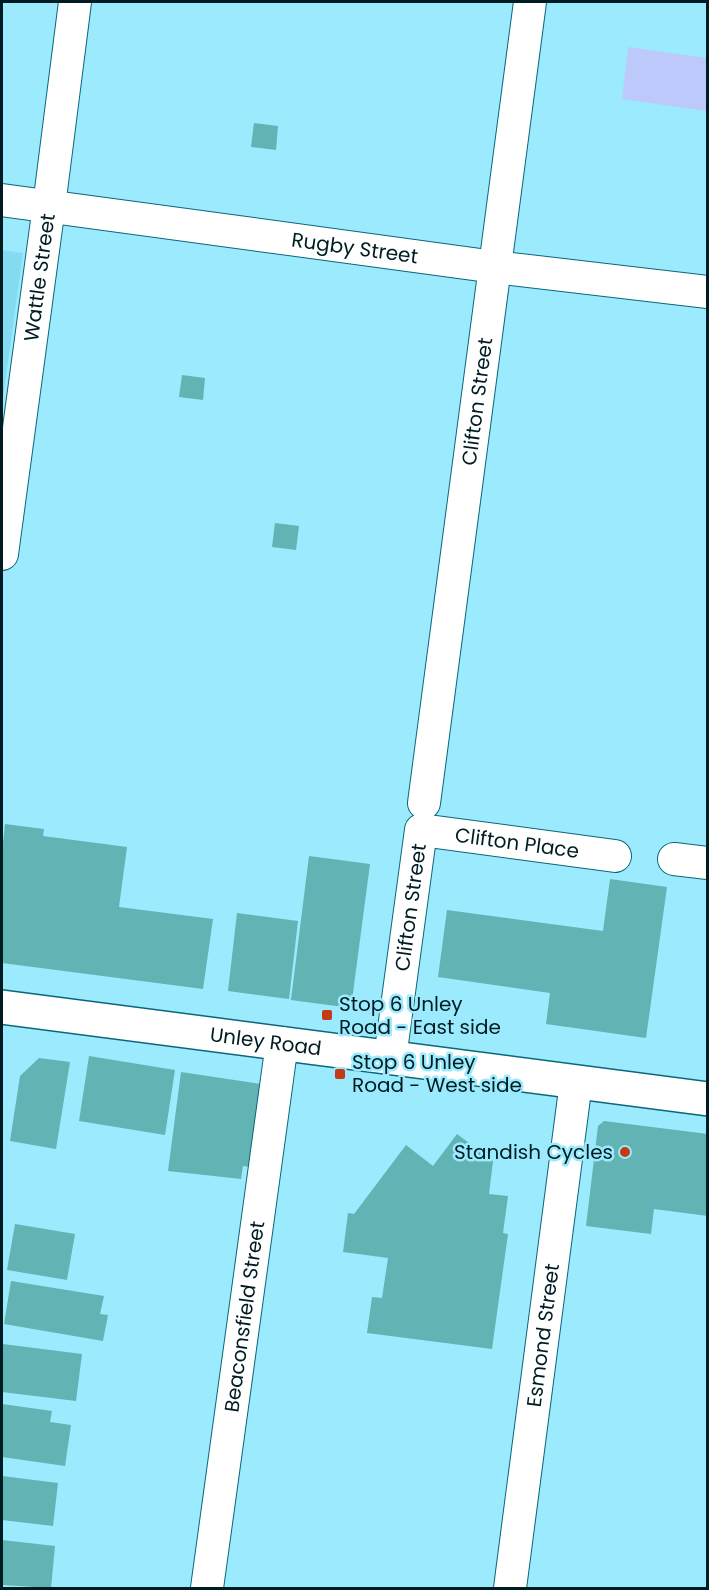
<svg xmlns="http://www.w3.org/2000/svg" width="709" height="1590" viewBox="0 0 709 1590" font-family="Poppins,sans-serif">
<rect width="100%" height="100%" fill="#9beafd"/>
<!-- built -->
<path fill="#83dcf1" d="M2,250L23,253L2,405Z"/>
<!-- green -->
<path fill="#bdc9fb" d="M628,47L707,58V111L622,99Z"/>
<!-- building -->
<g fill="#61b4b3">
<path d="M254,123L278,126L276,150L251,147Z"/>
<path d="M182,375L205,378L203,400L179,397Z"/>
<path d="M275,523L299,526L296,550L272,547Z"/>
<path d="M5,824L44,829L43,836L127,847L119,907L213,919L203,989L2,963V852Z"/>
<path d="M309,856L370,864L351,1008L291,1000Z"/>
<path d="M610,879L667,887L646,1038L546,1024L550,993L438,977L447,910L603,931Z"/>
<path d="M237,913L298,921L289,999L228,991Z"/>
<path d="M89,1056L175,1070L165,1135L79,1121Z"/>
<path d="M39,1058L70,1062L56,1149L10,1141L20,1076Z"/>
<path d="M181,1072L268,1085L256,1168L243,1166L241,1179L168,1171Z"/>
<path d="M604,1121L708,1134V1216L654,1209L651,1234L586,1226L598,1126Z"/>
<path d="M457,1134L493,1161L489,1194L508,1196L503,1233L508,1234L492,1349L367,1333L372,1297L382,1298L388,1258L343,1252L348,1213L354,1214L406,1145L433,1166Z"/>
<path d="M15,1224L75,1234L67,1280L7,1270Z"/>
<path d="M11,1281L104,1296L100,1314L108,1315L103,1341L4,1324Z"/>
<path d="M3,1344L82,1354L76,1401L2,1392Z"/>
<path d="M2,1404L52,1411L50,1422L71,1425L65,1466L2,1457Z"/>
<path d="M2,1476L58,1483L53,1526L2,1520Z"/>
<path d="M2,1540L55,1546L51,1588L2,1585Z"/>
</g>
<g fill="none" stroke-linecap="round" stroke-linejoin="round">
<!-- minor casing -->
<g stroke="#086778" stroke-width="34">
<g id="minor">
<path id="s1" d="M2,200L495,267L708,292"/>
<path id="s2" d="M2,554L49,206L75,2"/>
<path id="s3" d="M424,803L530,2"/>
<path d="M674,859L708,863"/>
<path id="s4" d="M390,1058L421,830L615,856"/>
<path id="s5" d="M207,1588L282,1043"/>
<path id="s6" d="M510,1588L576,1082"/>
</g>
</g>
<!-- major casing -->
<g stroke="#086778" stroke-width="36">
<g id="major">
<path id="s7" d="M2,1007L708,1099"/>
</g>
</g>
<!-- minor -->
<use href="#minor" stroke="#fff" stroke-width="32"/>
<!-- major -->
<use href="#major" stroke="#fff" stroke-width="33"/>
</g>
<!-- markers -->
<g fill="#c43a17" stroke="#9beafd" stroke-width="2">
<rect x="321" y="1009" width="12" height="12" rx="3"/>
<rect x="334" y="1068" width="12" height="12" rx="3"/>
<circle cx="625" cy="1152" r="6"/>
</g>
<g text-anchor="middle" stroke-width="5" stroke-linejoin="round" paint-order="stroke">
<!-- street labels -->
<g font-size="20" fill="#001c23" stroke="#9beafd">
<text dy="7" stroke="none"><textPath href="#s1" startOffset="356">Rugby Street</textPath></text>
<text dy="7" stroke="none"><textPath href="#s2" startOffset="279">Wattle Street</textPath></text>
<text dy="7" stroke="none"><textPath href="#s3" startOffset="405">Clifton Street</textPath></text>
<text dy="7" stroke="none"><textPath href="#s4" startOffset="327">Clifton Place</textPath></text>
<text dy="7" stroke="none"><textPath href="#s4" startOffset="152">Clifton Street</textPath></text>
<text dy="7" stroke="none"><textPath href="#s7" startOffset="266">Unley Road</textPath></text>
<text dy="7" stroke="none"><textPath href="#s5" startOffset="274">Beaconsfield Street</textPath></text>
<text dy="7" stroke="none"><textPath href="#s6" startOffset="255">Esmond Street</textPath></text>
</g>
<!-- poi labels -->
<g font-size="20" fill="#001c23" stroke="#9beafd" text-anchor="start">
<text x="339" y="1011">Stop 6 Unley<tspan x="339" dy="23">Road - East side</tspan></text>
<text x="352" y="1069">Stop 6 Unley<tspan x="352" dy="23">Road - West side</tspan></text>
<text x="613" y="1159" text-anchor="end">Standish Cycles</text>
</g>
</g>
<!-- border -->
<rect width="709" height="1590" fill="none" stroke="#001c23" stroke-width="6"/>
</svg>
